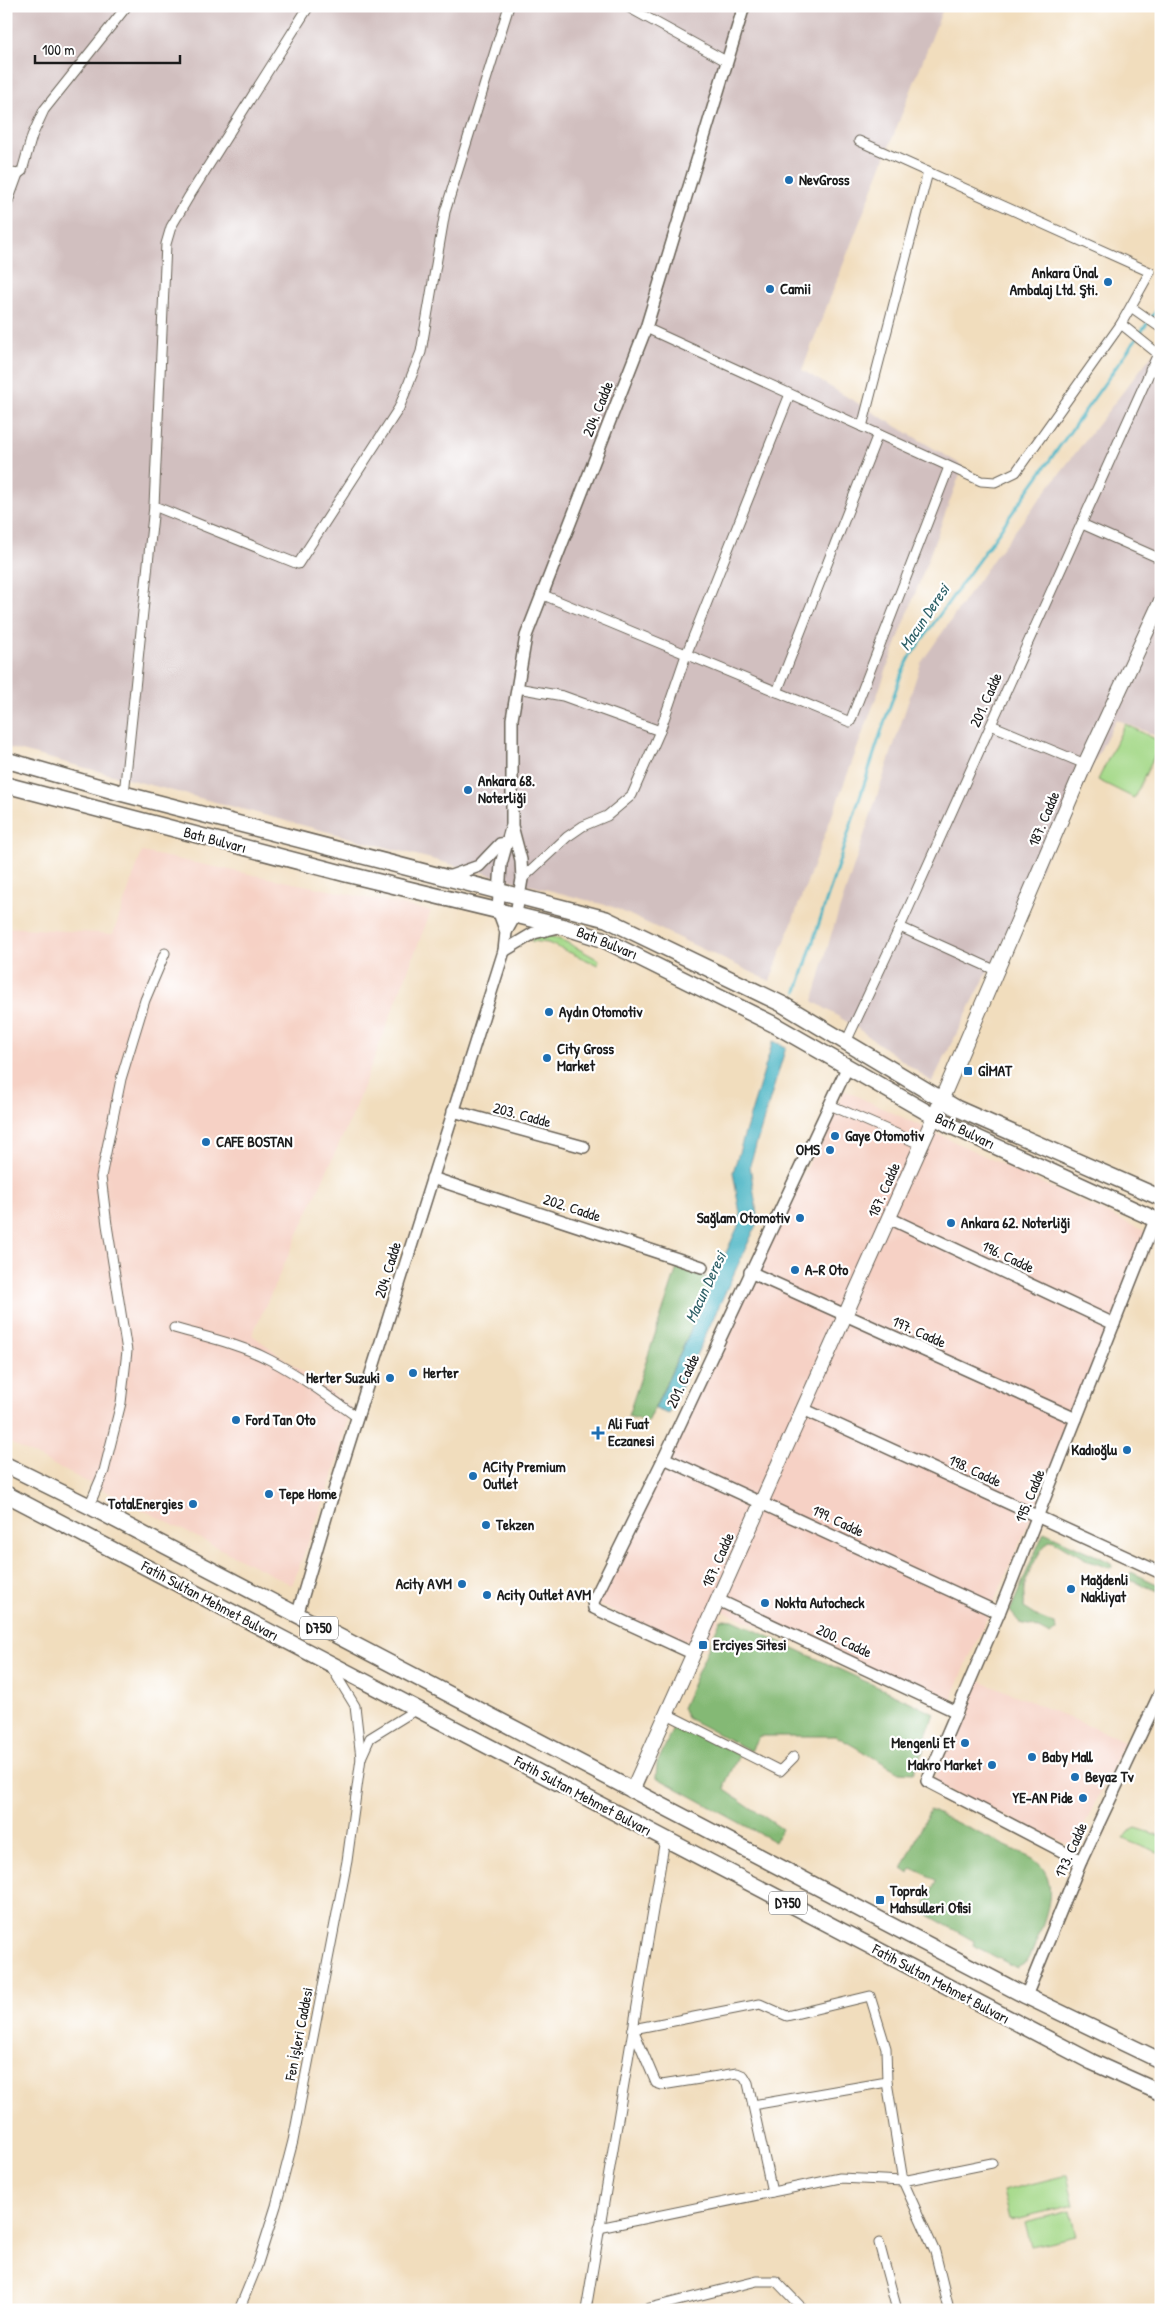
<svg xmlns="http://www.w3.org/2000/svg" width="1167" height="2316" viewBox="0 0 1167 2316" font-family="'Patrick Hand',sans-serif">
<rect width="100%" height="100%" fill="#fff"/>
<filter id="ink" filterUnits="userSpaceOnUse"><feTurbulence type="fractalNoise" baseFrequency=".02" numOctaves="2"/><feDisplacementMap in="SourceGraphic" scale="10" xChannelSelector="R" yChannelSelector="G"/><feConvolveMatrix kernelMatrix="1 2 1 2 8 2 1 2 1" color-interpolation-filters="sRGB"/></filter>
<filter id="wash" filterUnits="userSpaceOnUse"><feTurbulence type="fractalNoise" baseFrequency=".0096" numOctaves="4" result="noise"/><feDisplacementMap in="SourceGraphic" scale="20" xChannelSelector="R" yChannelSelector="G"/><feGaussianBlur stdDeviation="1.12" result="paint"/><feColorMatrix in="noise" values="0 0 0 0 0 0 0 0 0 0 0 0 0 0 0 0 0 1.4 0 .05"/><feComposite in="paint" operator="in"/></filter>
<g filter="url(#wash)">
<rect width="100%" height="100%" fill="#f1ddbd"/>
<!-- built -->
<g fill="#f6d1c5">
<path d="M142,852L431,911L350,1120L252,1335L351,1407L332,1480L292,1585L6,1441V927L113,934Z"/>
<path d="M844,1090L1155,1236L949,1704L723,1611L704,1649L596,1604Z"/>
<path d="M979,1680L1125,1741L1074,1847L932,1783Z"/>
</g>
<!-- industrial -->
<g fill="#d1bfbf">
<path d="M6,6H944L802,370L963,466L770,981L613,907L6,747Z"/>
<path d="M1161,343V738L1116,719L932,1082L857,1028L813,1001L831,935L921,663L997,554Z"/>
</g>
<!-- green -->
<g fill="#a5d989" stroke="#607a52">
<path d="M1125,724L1161,742L1134,798L1098,780Z"/>
<path d="M548,935L566,942L599,960L598,965L548,943L531,941L533,937Z"/>
<path d="M1136,1828L1161,1836V1854L1123,1839L1128,1832Z"/>
<path d="M1067,2175L1074,2205L1010,2220L1003,2191Z"/>
<path d="M1070,2211L1076,2236L1031,2246L1025,2222Z"/>
</g>
<!-- forest -->
<g fill="#84b975" stroke="#506a48">
<path d="M677,1268L714,1280L648,1422L628,1416Z"/>
<path d="M1044,1532L1112,1563L1113,1567L1109,1568L1089,1561L1052,1540C1042,1542 1027,1576 1024,1588C1023,1594 1025,1601 1024,1608L1040,1618L1055,1624L1056,1630L1050,1635L1033,1626L1020,1623L1010,1611Z"/>
<path d="M1131,1572L1161,1586V1592L1129,1580L1128,1578Z"/>
<path d="M724,1619L733,1620L934,1713L925,1739L928,1741L913,1773L899,1772L836,1736H759L751,1751L687,1718L682,1708L720,1621Z"/>
<path d="M674,1726L685,1728L739,1755L725,1784V1790L782,1829L775,1842L656,1777L657,1764Z"/>
<path d="M930,1810L1033,1859C1061,1878 1047,1913 1038,1937C1034,1946 1032,1955 1027,1962L1017,1968L973,1945L974,1941L928,1915L926,1902L936,1882L933,1878L912,1868L908,1873L902,1869Z"/>
</g>
<!-- water -->
<path fill="#45b2c2" stroke="#30676f" d="M773,1041L786,1047L750,1165L757,1214L756,1226L669,1414L655,1409L739,1224L740,1214L733,1172Z"/>
<g fill="none" stroke-linecap="round" stroke-linejoin="round">
<!-- stream -->
<path stroke="#45b2c2" stroke-width="3" d="M797,991L885,720L901,675L911,655L1161,304"/>
</g>
</g>
<g filter="url(#ink)">
<g fill="none" stroke-linecap="round" stroke-linejoin="round">
<!-- minor casing -->
<g stroke="#676054" stroke-width="11">
<g id="minor">
<path d="M626,6L726,61"/>
<path d="M6,172L18,174L22,171L32,136L44,110L127,6"/>
<path d="M6,212L7,204L18,174"/>
<path d="M1131,307L1161,328"/>
<path d="M1121,324L1157,353"/>
<path d="M646,328L981,481L995,482L1016,472L1121,324L1150,272L859,141"/>
<path d="M1150,369L1161,374"/>
<path d="M862,427L928,172"/>
<path d="M154,506L298,564L399,408L421,352L445,212L509,6"/>
<path d="M1082,524L1161,559"/>
<path d="M541,594L850,722L949,467"/>
<path d="M517,688L563,696L660,731"/>
<path d="M777,692L878,434"/>
<path d="M991,725L1085,764"/>
<path d="M124,794L154,506L166,244L171,227L188,198L309,6"/>
<path d="M522,879L567,837L583,826L607,816L632,795L660,731L686,655L790,394"/>
<path d="M900,927L997,971"/>
<path d="M846,1042L900,927L1161,347"/>
<path d="M830,1105L922,1145"/>
<path d="M174,1328C206,1337 240,1344 270,1360C301,1376 329,1397 357,1417"/>
<path d="M89,1506L104,1471L121,1403L127,1351L107,1225L101,1177L121,1079L145,1000L165,953"/>
<path d="M667,1714L780,1771L794,1757"/>
<path d="M361,1758L370,1738L417,1709"/>
<path d="M633,2029L760,2004L787,2016L870,1996L886,2048L887,2082L903,2181L935,2252L949,2309L948,2310"/>
<path d="M633,2029L656,2083L662,2085L737,2073L744,2076L748,2083L772,2192"/>
<path d="M753,2105L887,2082"/>
<path d="M599,2228L840,2178L903,2181L992,2163"/>
<path d="M879,2243L897,2310"/>
<path d="M239,2310L257,2266L276,2206L293,2141L347,1861L361,1758L355,1706L330,1665"/>
<path d="M586,2310L665,1839"/>
<path d="M642,2310L757,2281H776L804,2310"/>
</g>
</g>
<!-- tertiary casing -->
<g stroke="#676054" stroke-width="14">
<g id="tertiary">
<path d="M448,877L479,866L500,844L507,843"/>
<path d="M506,932L516,914L522,879L521,860L512,826V719L526,636L646,328L744,6"/>
<path d="M504,951L534,933L559,927"/>
<path d="M453,1111L584,1147"/>
<path d="M432,1178L702,1267"/>
<path d="M889,1218L1114,1324"/>
<path d="M750,1272L1076,1419"/>
<path d="M803,1409L1161,1573"/>
<path d="M664,1458L999,1613"/>
<path d="M718,1600L957,1712"/>
<path d="M297,1616L329,1507L504,951L506,932L498,910L501,864L511,828"/>
<path d="M694,1654L594,1608L593,1602L664,1458L848,1066"/>
<path d="M1081,1861L927,1781L999,1613L1155,1220"/>
<path d="M1026,1996L1081,1861L1161,1691"/>
</g>
</g>
<!-- secondary casing -->
<g stroke="#676054" stroke-width="16">
<path id="secondary" d="M632,1791L934,1117L1085,764L1161,601"/>
</g>
<!-- primary casing -->
<g stroke="#676054" stroke-width="18">
<g id="primary">
<path d="M6,760L124,794L606,919L782,1004L956,1108L1161,1198"/>
<path d="M6,785L346,874L561,926L602,939L773,1024L949,1125L1161,1222"/>
</g>
</g>
<!-- trunk casing -->
<g stroke="#676054" stroke-width="18">
<g id="trunk">
<path d="M6,1465L93,1508L1026,1996L1161,2061"/>
<path d="M6,1494L1092,2062L1161,2093"/>
</g>
</g>
<!-- minor -->
<use href="#minor" stroke="#fff" stroke-width="9"/>
<!-- tertiary -->
<use href="#tertiary" stroke="#fff" stroke-width="11"/>
<!-- secondary -->
<use href="#secondary" stroke="#fff" stroke-width="14"/>
<!-- primary -->
<use href="#primary" stroke="#fff" stroke-width="15"/>
<!-- trunk -->
<use href="#trunk" stroke="#fff" stroke-width="15"/>
</g>
</g>
<!-- markers -->
<g fill="#1f6fb2" stroke="#fff" stroke-width="2">
<circle cx="789" cy="180" r="5"/>
<circle cx="1108" cy="282" r="5"/>
<circle cx="770" cy="289" r="5"/>
<circle cx="468" cy="790" r="5"/>
<circle cx="549" cy="1012" r="5"/>
<circle cx="547" cy="1058" r="5"/>
<rect x="963" y="1066" width="10" height="10" rx="2.5"/>
<circle cx="835" cy="1136" r="5"/>
<circle cx="206" cy="1142" r="5"/>
<circle cx="830" cy="1150" r="5"/>
<circle cx="800" cy="1218" r="5"/>
<circle cx="951" cy="1223" r="5"/>
<circle cx="795" cy="1270" r="5"/>
<circle cx="413" cy="1373" r="5"/>
<circle cx="390" cy="1378" r="5"/>
<circle cx="236" cy="1420" r="5"/>
<path d="M595.5 1425.5h5v5h5v5h-5v5h-5v-5h-5v-5h5z"/>
<circle cx="1127" cy="1450" r="5"/>
<circle cx="473" cy="1476" r="5"/>
<circle cx="269" cy="1494" r="5"/>
<circle cx="193" cy="1504" r="5"/>
<circle cx="486" cy="1525" r="5"/>
<circle cx="462" cy="1584" r="5"/>
<circle cx="1071" cy="1589" r="5"/>
<circle cx="487" cy="1595" r="5"/>
<circle cx="765" cy="1603" r="5"/>
<rect x="698" y="1640" width="10" height="10" rx="2.5"/>
<circle cx="965" cy="1743" r="5"/>
<circle cx="1032" cy="1757" r="5"/>
<circle cx="992" cy="1765" r="5"/>
<circle cx="1075" cy="1777" r="5"/>
<circle cx="1083" cy="1798" r="5"/>
<rect x="875" y="1895" width="10" height="10" rx="2.5"/>
</g>
<g text-anchor="middle" stroke-width="4.5" stroke-linejoin="round" paint-order="stroke">
<!-- shield labels -->
<g fill="#fff" stroke="#606060" stroke-width="1">
<rect x="300" y="1616.5" width="38" height="23" rx="4"/>
<rect x="769" y="1891.5" width="38" height="23" rx="4"/>
</g>
<g font-size="14" font-weight="bold" fill="#1c1c1c">
<text x="319" y="1633">D750</text>
<text x="788" y="1908">D750</text>
</g>
<!-- poi labels -->
<g font-size="15" font-weight="bold" fill="#1c1c1c" stroke="#fff" text-anchor="start">
<text x="799" y="185">NevGross</text>
<text x="1098" y="278" text-anchor="end">Ankara Ünal<tspan x="1098" dy="17">Ambalaj Ltd. Şti.</tspan></text>
<text x="780" y="294">Camii</text>
<text x="478" y="786">Ankara 68.<tspan x="478" dy="17">Noterliği</tspan></text>
<text x="559" y="1017">Aydın Otomotiv</text>
<text x="557" y="1054">City Gross<tspan x="557" dy="17">Market</tspan></text>
<text x="978" y="1076">GİMAT</text>
<text x="845" y="1141">Gaye Otomotiv</text>
<text x="216" y="1147">CAFE BOSTAN</text>
<text x="820" y="1155" text-anchor="end">OMS</text>
<text x="790" y="1223" text-anchor="end">Sağlam Otomotiv</text>
<text x="961" y="1228">Ankara 62. Noterliği</text>
<text x="805" y="1275">A-R Oto</text>
<text x="423" y="1378">Herter</text>
<text x="380" y="1383" text-anchor="end">Herter Suzuki</text>
<text x="246" y="1425">Ford Tan Oto</text>
<text x="608" y="1429">Ali Fuat<tspan x="608" dy="17">Eczanesi</tspan></text>
<text x="1117" y="1455" text-anchor="end">Kadıoğlu</text>
<text x="483" y="1472">ACity Premium<tspan x="483" dy="17">Outlet</tspan></text>
<text x="279" y="1499">Tepe Home</text>
<text x="183" y="1509" text-anchor="end">TotalEnergies</text>
<text x="496" y="1530">Tekzen</text>
<text x="1081" y="1585">Mağdenli<tspan x="1081" dy="17">Nakliyat</tspan></text>
<text x="452" y="1589" text-anchor="end">Acity AVM</text>
<text x="497" y="1600">Acity Outlet AVM</text>
<text x="775" y="1608">Nokta Autocheck</text>
<text x="713" y="1650">Erciyes Sitesi</text>
<text x="955" y="1748" text-anchor="end">Mengenli Et</text>
<text x="1042" y="1762">Baby Mall</text>
<text x="982" y="1770" text-anchor="end">Makro Market</text>
<text x="1085" y="1782">Beyaz Tv</text>
<text x="1073" y="1803" text-anchor="end">YE-AN Pide</text>
<text x="890" y="1896">Toprak<tspan x="890" dy="17">Mahsulleri Ofisi</tspan></text>
</g>
<!-- street labels -->
<g font-size="15" fill="#1c1c1c" stroke="#fff">
<text transform="translate(598 409) rotate(-68)" y="5">204. Cadde</text>
<text transform="translate(986 700) rotate(-66)" y="5">201. Cadde</text>
<text transform="translate(1044 819) rotate(-67)" y="5">187. Cadde</text>
<text transform="translate(215 840) rotate(15)" y="5">Batı Bulvarı</text>
<text transform="translate(607 943) rotate(22)" y="5">Batı Bulvarı</text>
<text transform="translate(522 1115) rotate(15)" y="5">203. Cadde</text>
<text transform="translate(965 1131) rotate(26)" y="5">Batı Bulvarı</text>
<text transform="translate(884 1190) rotate(-66)" y="5">187. Cadde</text>
<text transform="translate(572 1208) rotate(18)" y="5">202. Cadde</text>
<text transform="translate(1008 1257) rotate(25)" y="5">196. Cadde</text>
<text transform="translate(388 1270) rotate(-73)" y="5">204. Cadde</text>
<text transform="translate(919 1332) rotate(24)" y="5">197. Cadde</text>
<text transform="translate(683 1381) rotate(-65)" y="5">201. Cadde</text>
<text transform="translate(975 1471) rotate(25)" y="5">198. Cadde</text>
<text transform="translate(1030 1496) rotate(-68)" y="5">195. Cadde</text>
<text transform="translate(838 1521) rotate(25)" y="5">199. Cadde</text>
<text transform="translate(718 1560) rotate(-66)" y="5">187. Cadde</text>
<text transform="translate(210 1601) rotate(28)" y="5">Fatih Sultan Mehmet Bulvarı</text>
<text transform="translate(844 1641) rotate(25)" y="5">200. Cadde</text>
<text transform="translate(583 1796) rotate(28)" y="5">Fatih Sultan Mehmet Bulvarı</text>
<text transform="translate(1071 1850) rotate(-66)" y="5">173. Cadde</text>
<text transform="translate(941 1984) rotate(28)" y="5">Fatih Sultan Mehmet Bulvarı</text>
<text transform="translate(299 2034) rotate(-79)" y="5">Fen İşleri Caddesi</text>
</g>
<!-- water labels -->
<g font-size="16" font-style="italic" fill="#2e6067" stroke="#fff">
<text transform="translate(924 617) rotate(-56)" y="6">Macun Deresi</text>
<text transform="translate(705 1287) rotate(-65)" y="6">Macun Deresi</text>
</g>
</g>
<!-- margin -->
<rect width="1167" height="2316" fill="none" stroke="#fff" stroke-width="25"/>
<!-- scale -->
<path d="M35 55v8h145v-8" fill="none" stroke="#1c1c1c" stroke-width="2.5"/>
<text x="42" y="55" font-size="15" fill="#1c1c1c" stroke="#ffffff" stroke-width="4" paint-order="stroke">100 m</text>
</svg>
